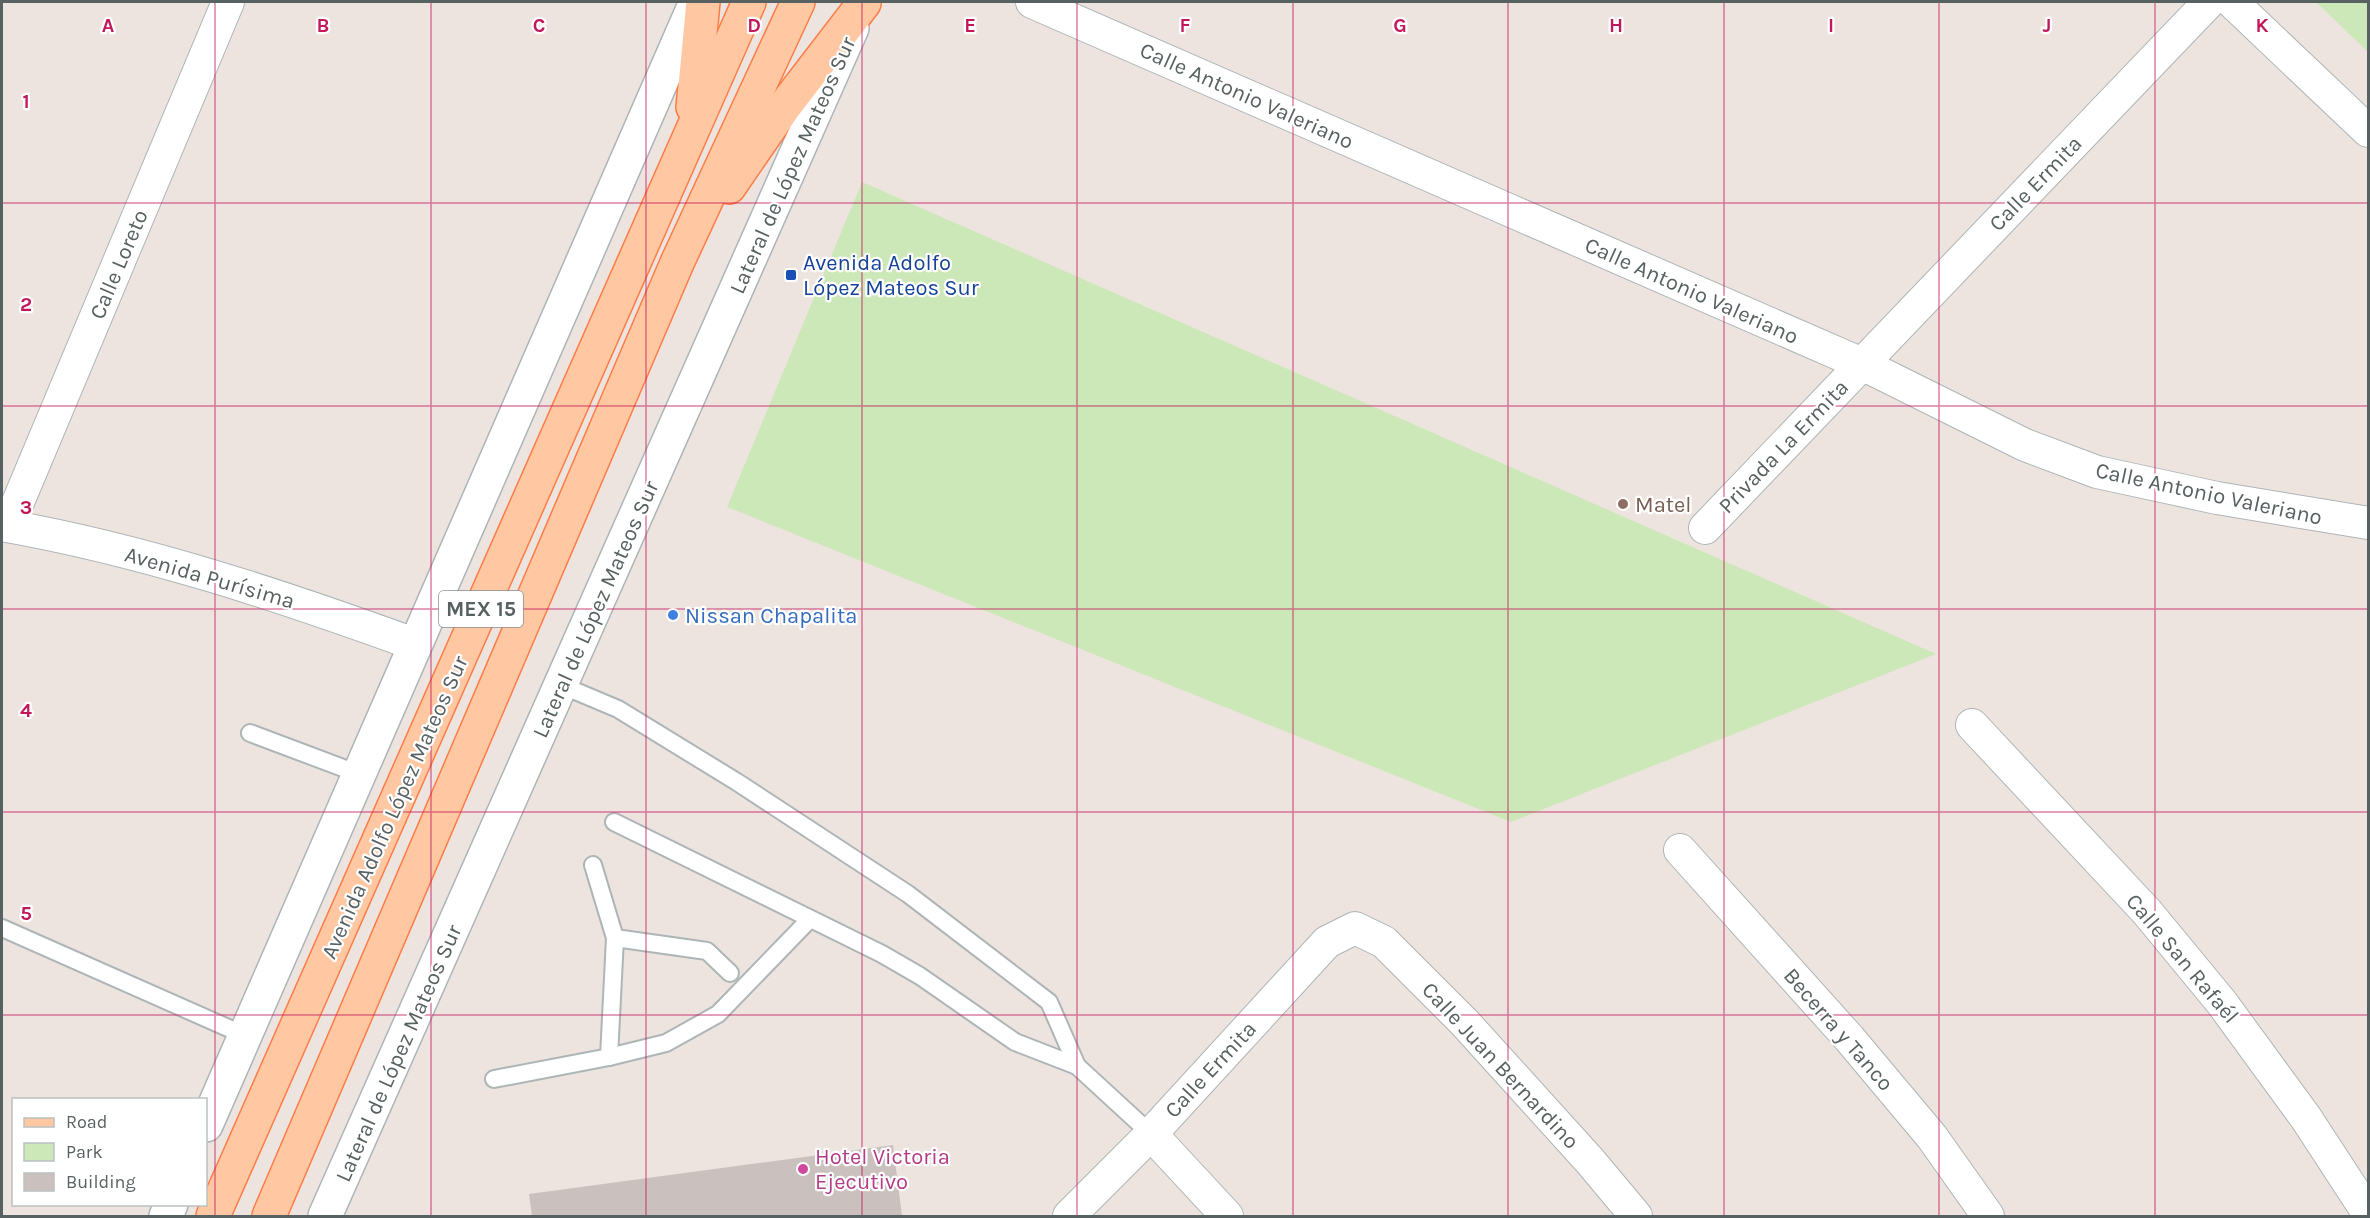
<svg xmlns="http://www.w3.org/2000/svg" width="2370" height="1218" viewBox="0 0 2370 1218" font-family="Karla,sans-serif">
<rect width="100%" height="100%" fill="#ede4df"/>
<!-- green -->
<g fill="#cde8b8">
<path d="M2316,2H2368V52Z"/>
<path d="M862,182L1936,654L1511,822L727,507Z"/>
</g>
<!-- building -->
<path fill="#cac1be" d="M893,1145L902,1216H532L529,1194Z"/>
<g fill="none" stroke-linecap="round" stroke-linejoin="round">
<!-- service casing -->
<g stroke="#adb5b7" stroke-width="20">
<g id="service">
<path d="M561,685L618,709L737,782L908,894L1049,1002L1077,1066"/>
<path d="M250,733L359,774"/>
<path d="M614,822L882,954L920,976L1015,1042L1077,1066L1151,1134"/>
<path d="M593,865L615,938L609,1057"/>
<path d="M2,928L244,1035"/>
<path d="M615,938L707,951L730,973"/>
<path d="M494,1079L609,1057L666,1043L718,1014L810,919"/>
</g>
</g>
<!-- minor casing -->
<g stroke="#adb5b7" stroke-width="34">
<g id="minor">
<path d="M1032,2L1862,364L2025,445L2097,472L2217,498L2368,523"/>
<path d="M2232,2L2368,131"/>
<path d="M2,525C144,550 279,595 414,644"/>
<path d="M8,526L228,2"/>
<path d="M1705,528L2209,2"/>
<path d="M1972,725L2147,912L2222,1003L2306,1118L2368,1213"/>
<path d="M1680,850L1849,1038L1932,1137L1988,1216"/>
<path d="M1151,1134L1227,1216"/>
<path d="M1069,1216L1151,1134L1327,942L1355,928L1384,942L1465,1023L1590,1161L1636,1216"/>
</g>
</g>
<!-- secondary casing -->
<g stroke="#acb5b7" stroke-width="36">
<g id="secondary">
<path d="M206,1125L696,2"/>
<path d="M166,1216L171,1204"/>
<path d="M325,1216L852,28"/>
</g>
</g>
<!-- primary casing -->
<g stroke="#ff7c46" stroke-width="36">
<g id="primary">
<path d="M693,107L703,2"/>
<path d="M729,187L784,107L864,3"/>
<path d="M213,1216L749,2"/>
<path d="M269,1216L677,263L798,2"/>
</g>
</g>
<!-- service -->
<use href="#service" stroke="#fff" stroke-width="16"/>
<!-- minor -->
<use href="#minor" stroke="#fff" stroke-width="32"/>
<!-- secondary -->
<use href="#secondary" stroke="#fff" stroke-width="33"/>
<!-- primary -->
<use href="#primary" stroke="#ffc8a2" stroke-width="33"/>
</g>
<!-- grid -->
<path fill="none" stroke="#c2185b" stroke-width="1.5" stroke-opacity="0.55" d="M215,2V1216M431,2V1216M646,2V1216M862,2V1216M1077,2V1216M1293,2V1216M1508,2V1216M1724,2V1216M1939,2V1216M2155,2V1216M2,203H2368M2,406H2368M2,609H2368M2,812H2368M2,1015H2368"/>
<!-- markers -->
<rect fill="#1a4fb4" stroke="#fff" stroke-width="2" x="785" y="269" width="12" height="12" rx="3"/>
<circle fill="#8d6e63" stroke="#fff" stroke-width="2" cx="1623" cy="504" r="6"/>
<circle fill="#3f7fe0" stroke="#fff" stroke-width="2" cx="673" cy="615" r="6"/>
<circle fill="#d1479c" stroke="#fff" stroke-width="2" cx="803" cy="1169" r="6"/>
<g text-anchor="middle" stroke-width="4.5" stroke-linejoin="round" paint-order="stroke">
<!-- shield labels -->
<rect fill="#fff" stroke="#8a9091" stroke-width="1.5" x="439" y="591" width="84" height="36" rx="4.5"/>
<g font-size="21" font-weight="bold" fill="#586162">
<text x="481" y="616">MEX 15</text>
</g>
<!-- street labels -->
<g font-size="22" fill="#586162" stroke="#fff">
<text transform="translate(1247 95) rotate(24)" y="8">Calle Antonio Valeriano</text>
<text transform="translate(792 165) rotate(-66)" y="8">Lateral de López Mateos Sur</text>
<text transform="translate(2035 183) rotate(-46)" y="8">Calle Ermita</text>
<text transform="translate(118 264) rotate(-67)" y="8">Calle Loreto</text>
<text transform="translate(1692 290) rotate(24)" y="8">Calle Antonio Valeriano</text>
<text transform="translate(1783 446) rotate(-46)" y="8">Privada La Ermita</text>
<text transform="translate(2209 493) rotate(12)" y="8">Calle Antonio Valeriano</text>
<text transform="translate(210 577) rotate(16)" y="8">Avenida Purísima</text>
<text transform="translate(595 609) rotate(-66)" y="8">Lateral de López Mateos Sur</text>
<text transform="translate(394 807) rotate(-66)" y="8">Avenida Adolfo López Mateos Sur</text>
<text transform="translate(2183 958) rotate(50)" y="8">Calle San Rafaél</text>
<text transform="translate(1839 1029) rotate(49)" y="8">Becerra y Tanco</text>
<text transform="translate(398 1053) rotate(-66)" y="8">Lateral de López Mateos Sur</text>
<text transform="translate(1501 1065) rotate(47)" y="8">Calle Juan Bernardino</text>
<text transform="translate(1210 1069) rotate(-47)" y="8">Calle Ermita</text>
</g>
<!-- transit labels -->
<g font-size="22" fill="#164399" stroke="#fff" text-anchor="start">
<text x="803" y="270">Avenida Adolfo<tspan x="803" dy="25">López Mateos Sur</tspan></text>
</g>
<!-- education labels -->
<g font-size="22" fill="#785e54" stroke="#fff" text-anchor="start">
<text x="1635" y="512">Matel</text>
</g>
<!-- shop labels -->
<g font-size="22" fill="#366cbe" stroke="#fff" text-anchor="start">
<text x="685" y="623">Nissan Chapalita</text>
</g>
<!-- hotel labels -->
<g font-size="22" fill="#b23c85" stroke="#fff" text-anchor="start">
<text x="815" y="1164">Hotel Victoria<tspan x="815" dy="25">Ejecutivo</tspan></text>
</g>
</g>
<g font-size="20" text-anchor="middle" font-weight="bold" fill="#c2185b" stroke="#fff" stroke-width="4.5" stroke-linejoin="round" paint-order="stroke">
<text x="108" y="32">A</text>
<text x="323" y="32">B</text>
<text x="539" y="32">C</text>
<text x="754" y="32">D</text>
<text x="970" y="32">E</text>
<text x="1185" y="32">F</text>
<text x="1400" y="32">G</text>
<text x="1616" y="32">H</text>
<text x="1831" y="32">I</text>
<text x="2047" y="32">J</text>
<text x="2262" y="32">K</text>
<text x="26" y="108">1</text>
<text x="26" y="311">2</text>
<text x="26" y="514">3</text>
<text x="26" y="717">4</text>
<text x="26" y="920">5</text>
</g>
<!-- border -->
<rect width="2370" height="1218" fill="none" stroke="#586162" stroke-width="6"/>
<!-- legend -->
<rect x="12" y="1098" width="195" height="108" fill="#ffffff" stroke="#bcc0c0" stroke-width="1.5"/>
<rect x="24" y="1118" width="30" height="9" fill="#ffc8a2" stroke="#bcc0c0" stroke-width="1.5"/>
<text x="66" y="1128" font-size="18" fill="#586162">Road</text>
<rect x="24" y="1143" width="30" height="18" fill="#cde8b8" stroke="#bcc0c0" stroke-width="1.5"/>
<text x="66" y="1158" font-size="18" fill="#586162">Park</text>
<rect x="24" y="1173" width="30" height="18" fill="#cac1be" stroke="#bcc0c0" stroke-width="1.5"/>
<text x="66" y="1188" font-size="18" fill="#586162">Building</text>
</svg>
